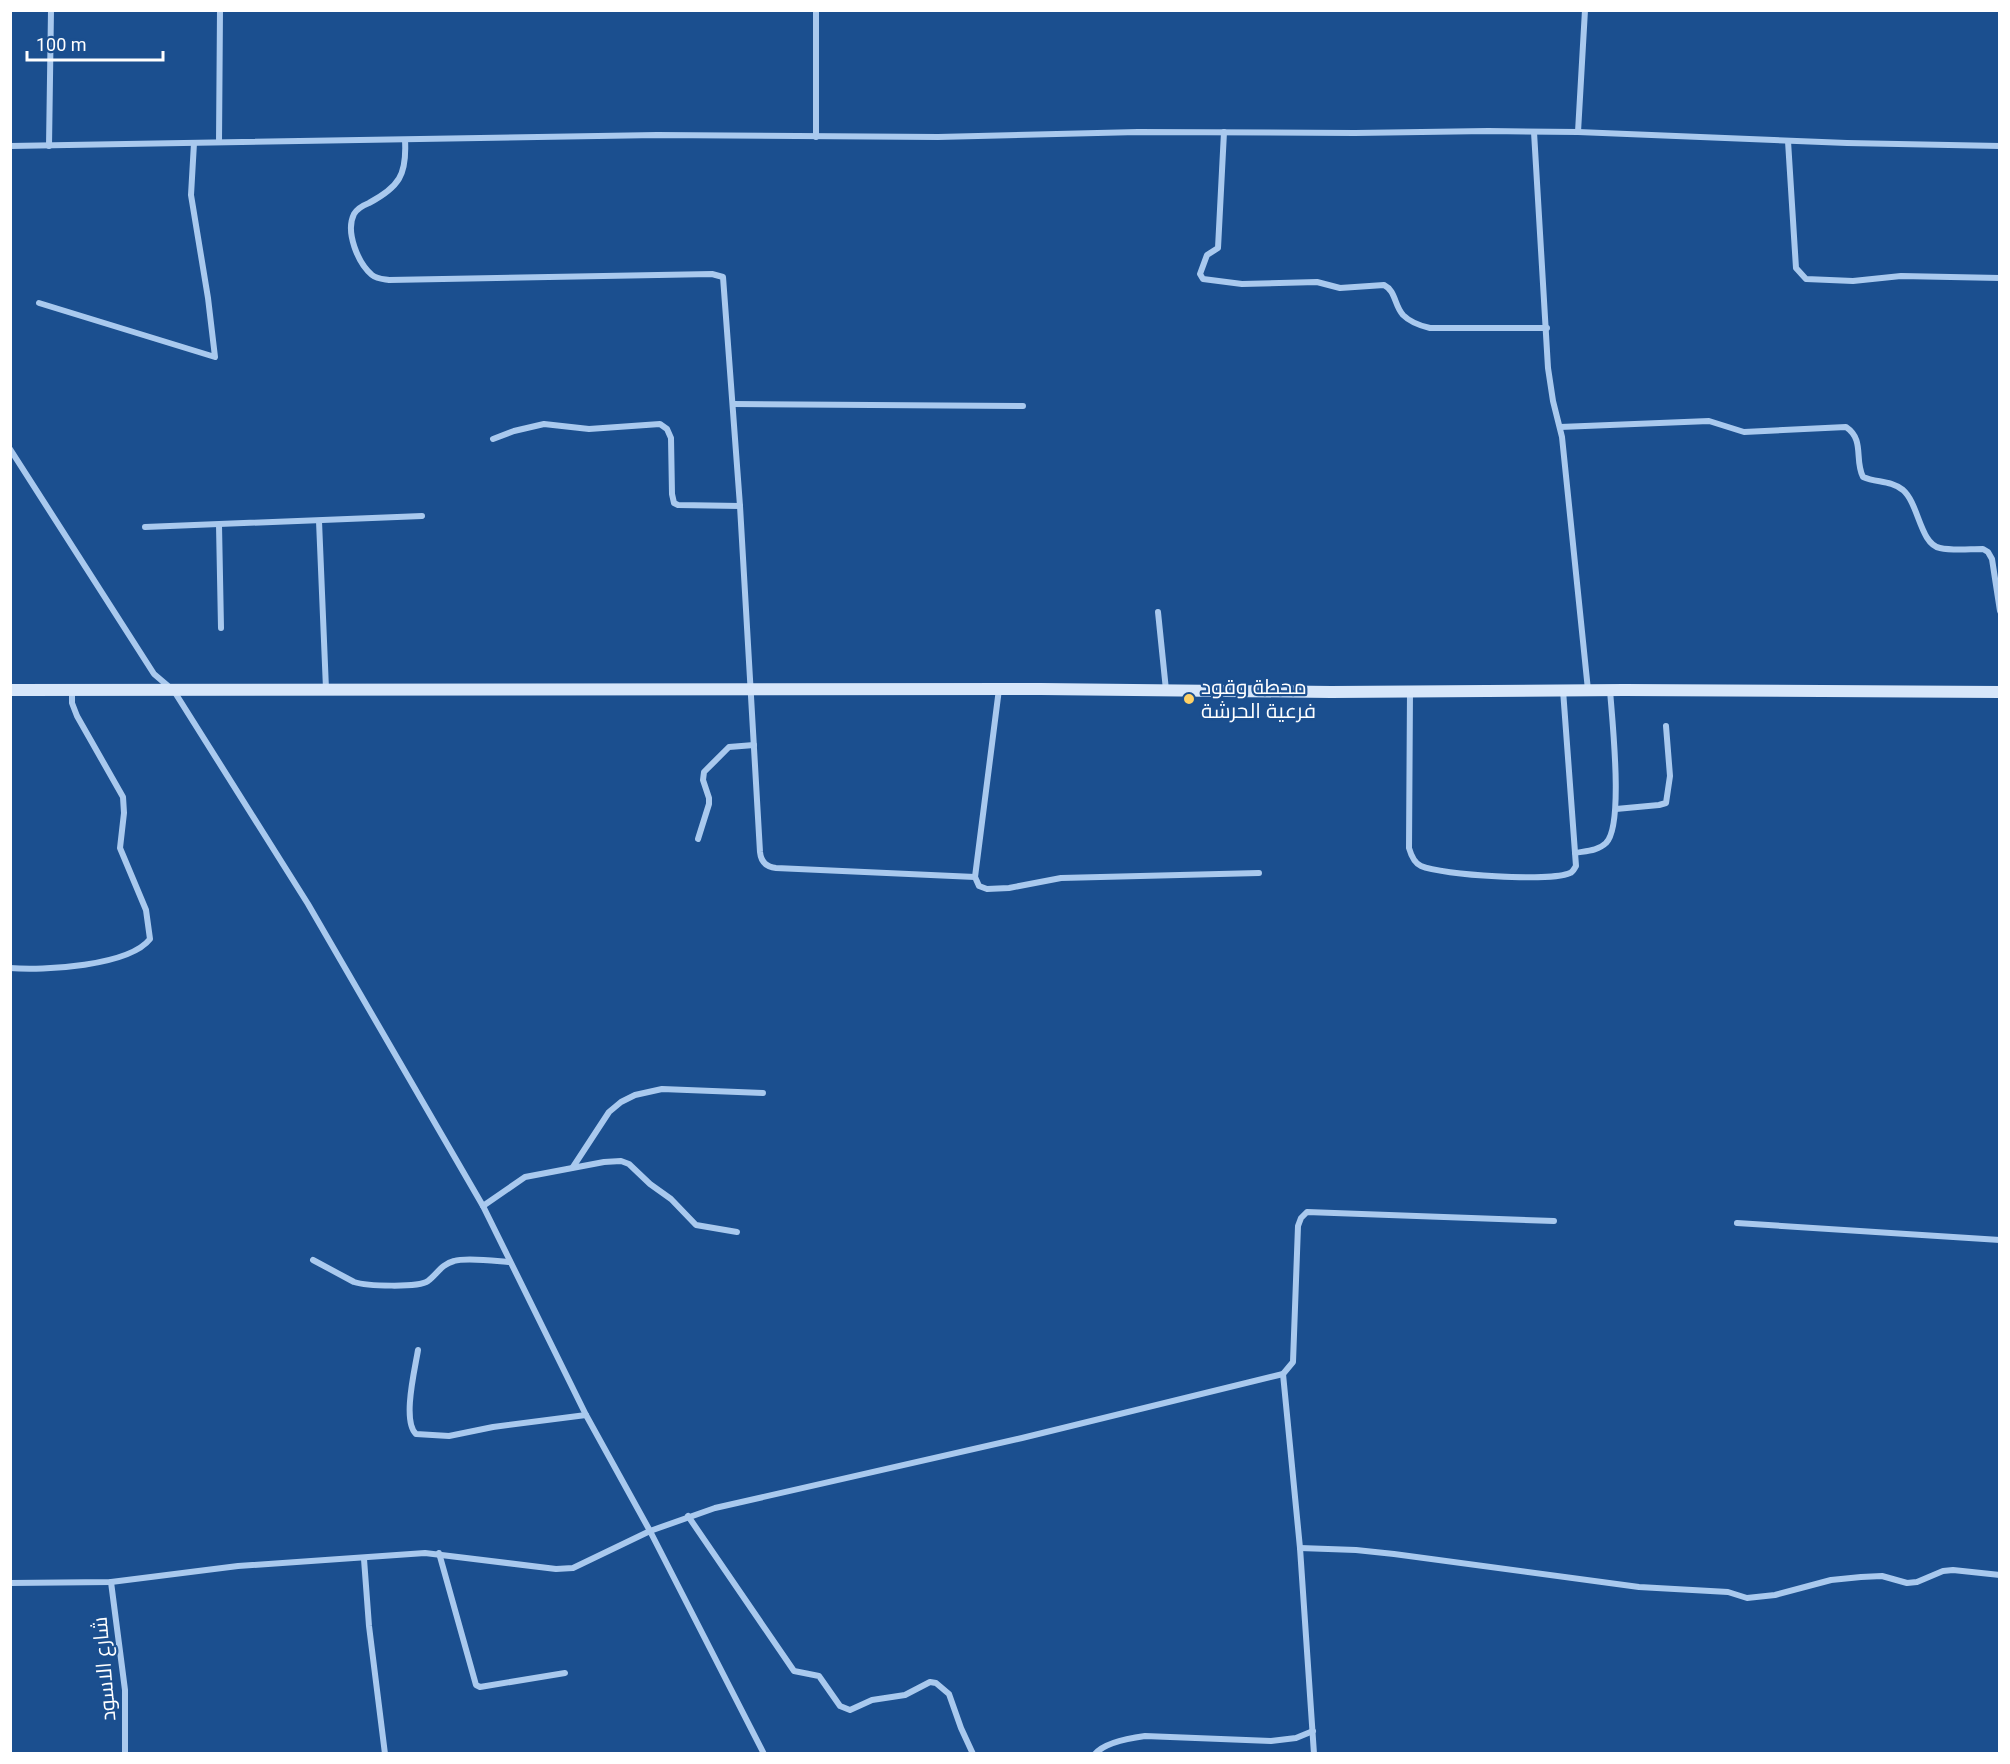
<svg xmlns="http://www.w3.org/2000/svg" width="2010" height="1764" viewBox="0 0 2010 1764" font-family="Roboto,Cairo,sans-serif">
<rect width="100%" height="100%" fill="#1b4f8f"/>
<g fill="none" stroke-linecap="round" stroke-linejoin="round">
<!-- street -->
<g stroke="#a9c9ee" stroke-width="6">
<path d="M816,10V137"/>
<path d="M1224,132L1218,248L1207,255L1200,274L1203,279L1242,284L1317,282L1340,288L1384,285C1396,291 1394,305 1403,315C1410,322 1421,326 1430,328H1547"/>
<path d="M1534,132L1548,368L1553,401L1562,437L1588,690"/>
<path d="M1578,132L1585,10"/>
<path d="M405,140C407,175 399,187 369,203C364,205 357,209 354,214C345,232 358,263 372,275C377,279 383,279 389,280L712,274L723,277L740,506L760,852C761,862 766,867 776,868L975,877"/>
<path d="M1788,141L1796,268L1806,279L1853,281L1901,276L2000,278"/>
<path d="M219,142L220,10"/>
<path d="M10,146L657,135L938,137L1138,132L1355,133L1488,131L1578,132L1847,143L2000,146"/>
<path d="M49,146L51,10"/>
<path d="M39,303L215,357L208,298L191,195L194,143"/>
<path d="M733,404L1023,406"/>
<path d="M1560,427L1709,421L1744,432L1846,427C1865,440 1854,459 1863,477C1877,483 1890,480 1903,490C1919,504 1920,544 1940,548C1953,551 1969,549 1983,549L1988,552L1992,559L2000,611"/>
<path d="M493,439L514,431L544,424L589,429L660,424L667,429L671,438L672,494L674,503L678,505L740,506"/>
<path d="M10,449L154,674L174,691L308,904L483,1206L586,1415L650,1531L764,1754"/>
<path d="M319,521L326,689"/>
<path d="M219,525L221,628"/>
<path d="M145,527L422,516"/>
<path d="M1158,612L1166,690"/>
<path d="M999,689L975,877L979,886L987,889L1009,888L1061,878L1259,873"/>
<path d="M1410,691L1409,848C1411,855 1414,863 1421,866C1441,875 1551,882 1570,873C1573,872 1574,869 1576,866L1563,690"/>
<path d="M1616,809L1659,805L1666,803L1670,776L1666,726"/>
<path d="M698,839L709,804V798L703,780L704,772L729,747L754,745"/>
<path d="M1575,853C1585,851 1598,851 1606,843C1624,826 1612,719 1610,690"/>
<path d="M10,968C43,971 129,966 150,939L146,910L120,848L124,813L123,797L77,716L72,703V690"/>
<path d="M573,1167L609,1112L621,1102L635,1095L662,1089L763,1093"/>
<path d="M483,1206L525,1177L604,1162L621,1161L629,1164L650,1184L671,1199L696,1225L737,1232"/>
<path d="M1737,1223L2000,1240"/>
<path d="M313,1260L354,1282C366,1286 418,1288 428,1281C437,1274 442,1264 454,1261C466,1257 496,1261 510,1262"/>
<path d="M418,1350C415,1369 402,1421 416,1434L449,1436L493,1427L586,1415"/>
<path d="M1283,1374L1300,1548L1314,1754"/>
<path d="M688,1516L794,1671L819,1676L840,1706L850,1710L872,1700L905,1695L930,1682L936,1683L949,1694L961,1728L973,1754"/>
<path d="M1300,1548L1356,1550L1394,1554L1639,1587L1728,1592L1747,1598L1775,1595L1831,1580L1861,1577L1882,1576L1907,1583L1917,1582L1943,1571L1953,1570L2000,1575"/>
<path d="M439,1553L476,1685L480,1687L565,1673"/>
<path d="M364,1559L369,1626L385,1754"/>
<path d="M111,1582L125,1690V1754"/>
<path d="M10,1583L111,1582L238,1566L425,1553L556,1569L573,1568L650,1531L715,1508L1022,1438L1283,1374L1293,1362L1298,1226L1301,1218L1307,1212L1554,1221"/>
<path d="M1095,1754C1105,1742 1130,1738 1145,1736L1271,1741L1296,1738L1313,1731"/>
</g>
<!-- secondary -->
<path stroke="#d6e6fa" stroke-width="12" d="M10,690L1041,689L1331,692L1624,690L2000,692"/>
</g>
<!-- markers -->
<circle fill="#ffd166" stroke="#1b4f8f" stroke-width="2" cx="1189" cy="699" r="6"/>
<g text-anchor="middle" stroke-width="4.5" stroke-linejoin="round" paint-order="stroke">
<!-- poi labels -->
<g font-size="21" fill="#fff" stroke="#1b4f8f" text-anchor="start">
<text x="1201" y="694">محطة وقود<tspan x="1201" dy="24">فرعية الحرشة</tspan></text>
</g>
<!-- street labels -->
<g font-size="21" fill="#fff" stroke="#1b4f8f">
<text transform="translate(104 1669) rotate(-95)" y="7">شارع الاسود</text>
</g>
</g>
<!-- border -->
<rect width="2010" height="1764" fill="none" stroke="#ffffff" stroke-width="24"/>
<!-- scale -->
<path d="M27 51v9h136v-9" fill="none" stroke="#ffffff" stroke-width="3"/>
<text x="36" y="51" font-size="18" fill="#ffffff" stroke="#1b4f8f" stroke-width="4.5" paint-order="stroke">100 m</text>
</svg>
